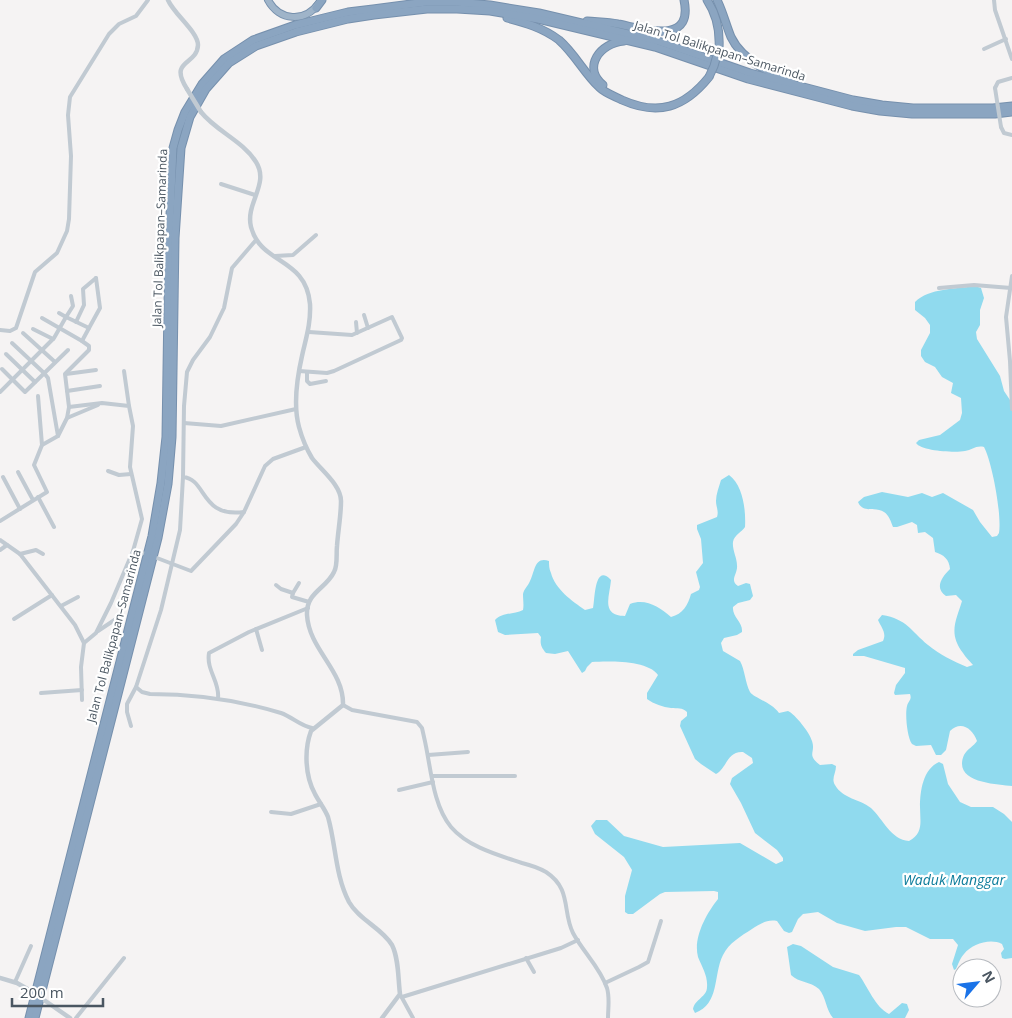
<svg xmlns="http://www.w3.org/2000/svg" width="1012" height="1018" viewBox="0 0 1012 1018" font-family="'Open Sans',sans-serif">
<rect width="100%" height="100%" fill="#f5f3f3"/>
<!-- water -->
<g fill="#90daee">
<path d="M975,286L981,288L984,298L980,310V325L976,332L977,339L1000,376L1004,391L1012,403V786C997,784 952,783 964,755C967,749 974,746 977,741C973,729 961,720 950,731L946,750L941,755H936L931,745L916,746L912,744C907,737 905,714 907,706C909,700 912,700 910,694L895,695L894,693L896,685L905,673V668L864,656H853V654L858,650L883,641C887,633 881,627 878,620L882,615C907,619 911,631 928,645C940,655 953,661 967,667L973,665C970,661 966,658 963,653C948,633 956,621 962,601L956,595L946,596C934,588 942,577 950,569C949,559 944,555 935,552L933,538L925,532L918,533L917,525L912,522L897,527H893C891,522 889,515 884,512C876,506 863,514 858,502L864,497L882,492L908,497L922,493L932,497L943,493L973,510L980,522L992,537L997,536L999,533C1002,515 992,462 984,447C976,445 972,450 965,451C955,453 921,451 916,443L919,440L940,435L960,420L962,413L961,398L951,393L953,383L942,377L935,367L925,362L921,356V350L930,333V325L925,318L915,310V302C929,288 956,289 975,286Z"/>
<path d="M729,475C743,485 746,510 745,527C742,532 734,535 733,542C732,549 737,558 737,565C738,574 729,580 738,586L746,583L750,584L753,596L750,600L738,603L733,607C732,617 743,622 742,632L737,635L724,638L721,643L723,651L740,661C745,670 745,682 750,692C754,698 771,702 779,713L788,711C795,714 810,733 812,741C816,753 806,754 820,765L832,764L836,766C836,773 831,779 835,785C843,799 860,799 871,808C883,819 891,840 909,841C924,833 920,821 920,807C920,791 923,769 939,762L943,764L948,784L960,802L971,807H993L1004,814L1012,822V958L1005,959L1002,958L1001,953L1004,949L1002,944C990,938 972,944 964,954C960,958 958,965 956,969L954,970L952,964L958,945L953,939H930L906,927H896L865,931L837,923L818,912L803,914L798,919L792,932L789,933L784,931L777,921C767,919 760,924 752,929C741,936 729,943 723,955C713,975 720,1004 695,1013L693,1009C695,999 707,997 707,987C708,976 702,967 698,957C693,938 706,914 718,899V892L714,891L665,892L660,894L633,914H628L625,912V896L632,870L624,857L595,834L591,826L596,820H607L624,836L663,847L740,843L776,864L783,861V858L777,850L755,833L741,803L730,784L732,778L753,763L752,758L743,752C727,751 727,768 716,774L701,764L695,759L680,726L681,721L687,716V712C682,707 678,709 671,708C663,707 654,704 647,699V693L658,675C648,660 608,661 592,662L587,667L585,671L582,673L568,651L555,654L546,653C541,647 540,644 541,637L538,633L505,635L498,632L495,620C502,612 514,615 523,610C524,605 523,600 523,594C524,589 528,586 530,581C535,572 534,556 549,561C549,565 549,569 551,573C555,589 572,601 585,610L593,608C595,601 594,562 611,580C610,595 600,616 625,616L630,604C646,598 659,607 671,617C683,614 688,605 691,594L699,590L700,587L696,572L703,563L701,539L697,529V525L717,517C719,511 716,507 716,501C716,494 719,487 721,480Z"/>
<path d="M793,944L801,946L833,967L859,975C868,987 875,1007 889,1014L902,1003L907,1004L909,1010L905,1018H833C826,1010 826,997 819,989C810,981 799,983 791,975L787,947Z"/>
</g>
<g fill="none" stroke-linecap="round" stroke-linejoin="round">
<!-- trunk casing -->
<g stroke="#7690ad" stroke-width="8">
<path id="trunk" d="M268,0C279,21 305,23 319,3"/>
</g>
<!-- motorway casing -->
<g stroke="#7690ad" stroke-width="9">
<g id="motorway">
<path d="M707,0C717,15 720,31 719,48"/>
<path d="M717,0C723,12 726,25 731,37C742,60 767,72 790,80"/>
<path d="M316,8L322,0"/>
<path d="M507,18C526,23 543,28 559,40C575,54 584,73 599,87C605,93 614,96 622,100C658,116 684,108 709,77"/>
<path d="M587,21C597,22 608,22 618,24C641,28 694,47 684,0"/>
<path d="M603,85C582,67 600,43 624,41"/>
<path d="M29,1018L152,536L161,483L166,437L169,238L173,148L178,130L185,112L202,84L224,59L253,40L295,25L348,12L373,9L426,2H456L490,5L539,13L658,41L750,73L853,100L882,105L913,108H993L1012,106"/>
<path d="M35,1018L158,538L168,484L172,437L175,238L181,148L190,117L206,89L229,63L256,46L296,32L348,19L374,15L427,9H457L490,11L538,19L655,47L748,79L852,106L880,111L912,114H995L1012,112"/>
</g>
</g>
<!-- minor -->
<g stroke="#c1cad2" stroke-width="4">
<path d="M994,0L995,10L1012,59"/>
<path d="M984,49L1006,39"/>
<path d="M995,88L998,82L1012,78"/>
<path d="M1001,127L1004,133L1012,135"/>
<path d="M221,184L255,195"/>
<path d="M275,256L293,255L316,235"/>
<path d="M1012,276L1006,317L1010,361L1012,409"/>
<path d="M939,288L974,285L1011,288"/>
<path d="M59,313L66,317L73,306L71,296"/>
<path d="M364,315L368,328"/>
<path d="M42,318L82,341L89,328"/>
<path d="M76,322L84,305L83,289L96,278"/>
<path d="M356,322L357,333"/>
<path d="M33,329L53,339"/>
<path d="M0,330L10,331L16,328L35,272L57,253L67,231L69,219L71,156L68,115L70,97L109,34L119,24L136,16L148,0"/>
<path d="M23,333L55,362"/>
<path d="M12,343L44,373L48,378L58,436"/>
<path d="M6,354L35,382"/>
<path d="M2,369L25,392L68,350"/>
<path d="M124,371L129,406"/>
<path d="M299,371L327,373L334,371L401,340L402,338L392,317L352,335L309,332"/>
<path d="M307,372V381L310,384L326,381"/>
<path d="M66,374L96,370"/>
<path d="M67,391L100,386"/>
<path d="M0,392L54,338L66,317L89,328L100,308L96,278"/>
<path d="M38,396L42,445"/>
<path d="M69,407L102,403L129,406L133,426L130,467L142,519L133,551L111,603L96,633L84,643"/>
<path d="M67,418L98,405"/>
<path d="M184,423L221,426L296,409"/>
<path d="M108,471L119,475L131,474"/>
<path d="M18,472L33,500"/>
<path d="M3,477L20,509"/>
<path d="M38,497L54,527"/>
<path d="M244,512C200,518 207,479 183,477L184,406L187,372L193,360L210,337L224,308L232,268L256,240"/>
<path d="M0,521L47,492L34,465L42,445L58,436L67,418L69,407L65,374L89,350V346L82,341"/>
<path d="M0,540L20,554L75,625L84,643L81,667L82,700"/>
<path d="M0,550L7,545"/>
<path d="M133,551L143,553"/>
<path d="M20,554L36,550L43,554"/>
<path d="M157,558L191,571L236,524L244,512L265,466L273,459L306,447"/>
<path d="M299,583L293,593L292,597L309,602"/>
<path d="M276,585L281,589L293,593"/>
<path d="M61,606L78,597"/>
<path d="M14,619L52,595"/>
<path d="M256,629L262,650"/>
<path d="M98,631L122,615"/>
<path d="M136,687L142,692L150,694C195,694 238,700 281,713C292,717 301,726 312,728"/>
<path d="M41,693L82,690"/>
<path d="M218,698C220,682 206,670 209,653L249,632L308,608"/>
<path d="M343,705L352,710L417,722L422,728L424,737C431,766 432,804 451,827C468,847 498,855 522,863C530,865 539,868 546,872C572,889 562,911 573,933C583,952 600,967 607,988C610,998 608,1008 608,1018"/>
<path d="M131,726L127,712V704L136,687L161,610L180,530L183,477"/>
<path d="M428,755L468,752"/>
<path d="M432,776H515"/>
<path d="M399,790L433,782"/>
<path d="M271,812L291,814L321,804"/>
<path d="M526,958L534,972"/>
<path d="M15,982L31,946"/>
<path d="M605,983L639,967L648,962L661,921"/>
<path d="M401,996L413,1018"/>
<path d="M402,997L561,948L578,940"/>
<path d="M76,1018L124,958"/>
</g>
<!-- tertiary -->
<g stroke="#c1cad2" stroke-width="4.5">
<path d="M168,0C174,14 198,32 198,45C197,66 168,59 187,89"/>
<path d="M201,112C216,131 243,141 256,162C270,184 245,203 251,227C261,265 306,257 310,304C311,323 306,338 302,356C297,378 293,405 299,427C302,438 306,448 312,458C321,470 341,485 341,501C341,516 338,531 337,546C336,554 338,565 334,572C326,589 306,592 307,615C309,650 344,670 343,705L311,731C304,750 305,776 315,794C319,802 325,809 328,817C336,845 335,875 349,902C359,920 382,928 392,945C399,959 398,979 400,994L382,1018"/>
<path d="M0,978L17,983L31,991"/>
<path d="M44,1000L70,1018"/>
</g>
<!-- trunk -->
<use href="#trunk" stroke="#9fb4c9" stroke-width="6"/>
<!-- motorway -->
<use href="#motorway" stroke="#8ba5c1" stroke-width="7"/>
<!-- motorway-bridge casing -->
<g stroke="#7690ad" stroke-width="9" stroke-linecap="butt">
<path id="motorway-bridge" d="M709,77L714,66L719,48"/>
</g>
<!-- minor-bridge -->
<path stroke="#c1cad2" stroke-width="4" d="M995,88L1001,127"/>
<!-- tertiary-bridge -->
<path stroke="#c1cad2" stroke-width="4.5" d="M187,89L201,112"/>
<!-- motorway-bridge -->
<use href="#motorway-bridge" stroke="#8ba5c1" stroke-width="7"/>
</g>
<g text-anchor="middle" stroke-width="4.5" stroke-linejoin="round" paint-order="stroke">
<!-- street labels -->
<g font-size="12" fill="#4a5661" stroke="#fff">
<text transform="translate(720 51) rotate(17)" y="4">Jalan Tol Balikpapan–Samarinda</text>
<text transform="translate(160 238) rotate(-88)" y="4">Jalan Tol Balikpapan–Samarinda</text>
<text transform="translate(114 636) rotate(-75)" y="4">Jalan Tol Balikpapan–Samarinda</text>
</g>
<!-- water labels -->
<g font-size="14" font-style="italic" fill="#0c7c9b" stroke="#fff">
<text x="954" y="885">Waduk Manggar</text>
</g>
</g>
<!-- north arrow -->
<g transform="translate(977 983) rotate(62)"><circle r="24" fill="#ffffff" stroke="#b7bbc0"/>
<path d="M0-4L9 19L0 12L-9 19Z" fill="#1a73e8"/>
<text y="-8" font-size="14" font-weight="bold" text-anchor="middle" fill="#4a5661">N</text>
</g>
<!-- scale -->
<path d="M12 998v8h91v-8" fill="none" stroke="#4a5661" stroke-width="2.5"/>
<text x="20" y="998" font-size="15" fill="#4a5661" stroke="#ffffff" stroke-width="4" paint-order="stroke">200 m</text>
</svg>
